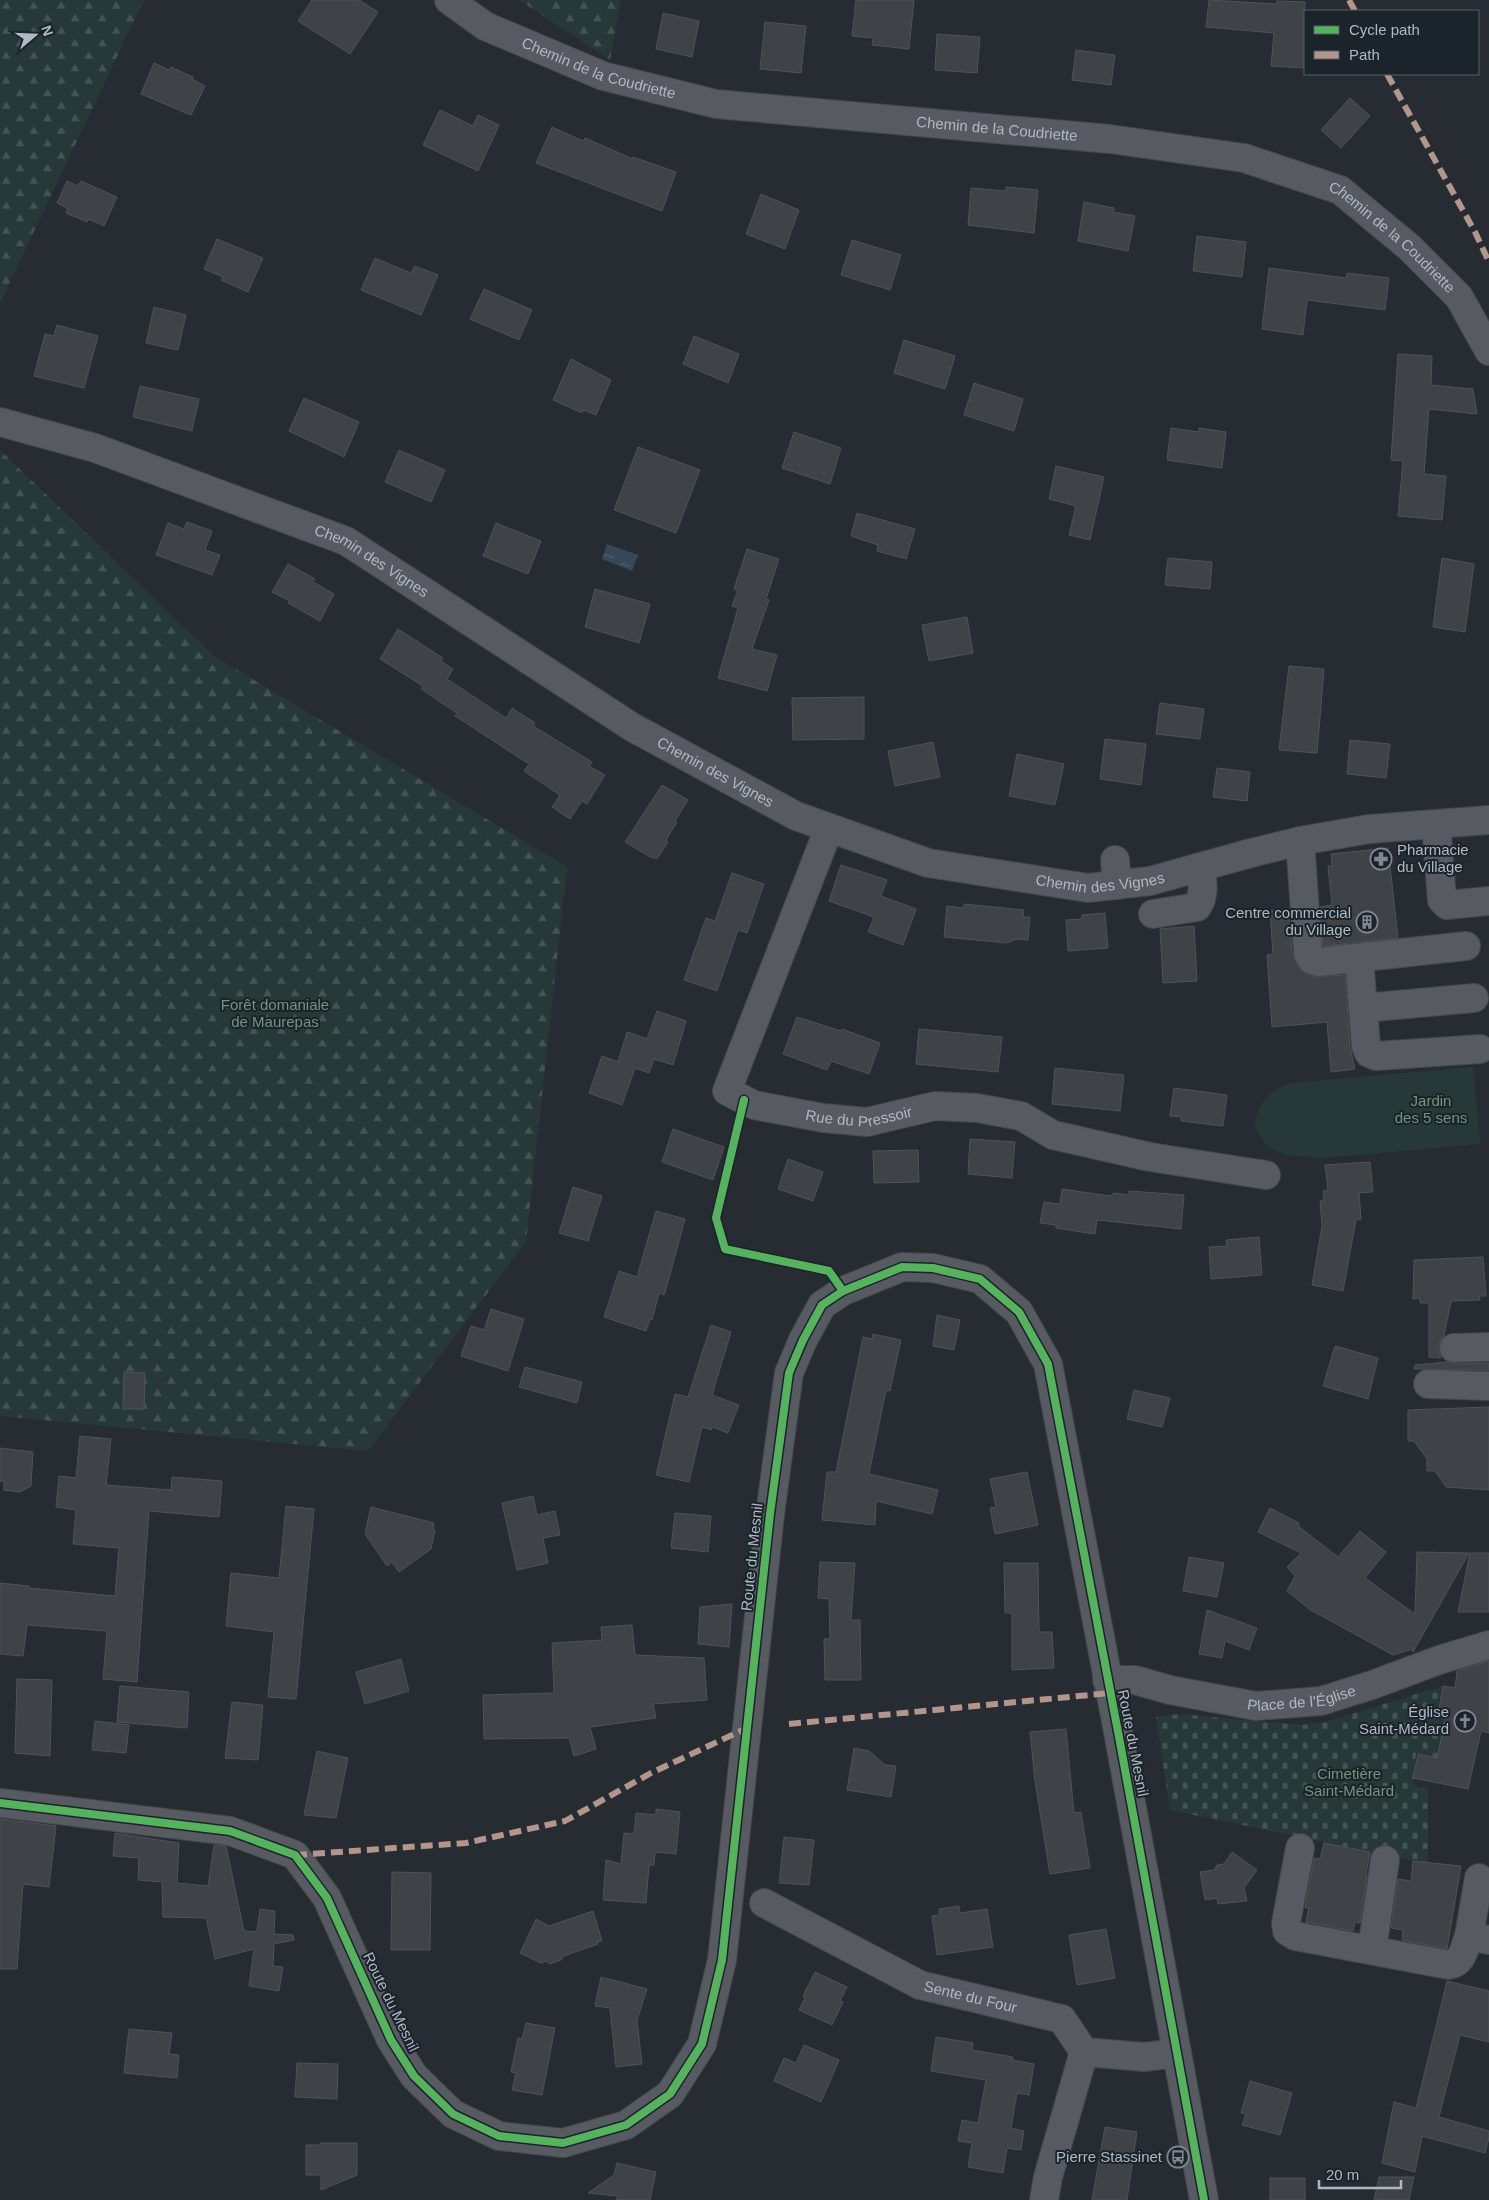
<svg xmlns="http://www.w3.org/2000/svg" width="1489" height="2200" viewBox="0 0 1489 2200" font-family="Arial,sans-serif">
<defs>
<pattern id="forest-firs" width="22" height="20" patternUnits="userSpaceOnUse" patternTransform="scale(1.25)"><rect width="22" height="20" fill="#273838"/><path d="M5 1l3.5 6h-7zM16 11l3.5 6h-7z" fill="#445353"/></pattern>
<pattern id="cemetery-stones" width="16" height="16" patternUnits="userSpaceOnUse" patternTransform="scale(1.25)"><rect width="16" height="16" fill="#273838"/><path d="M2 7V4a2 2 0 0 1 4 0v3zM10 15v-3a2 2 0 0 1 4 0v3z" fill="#445353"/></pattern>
<pattern id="water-ripples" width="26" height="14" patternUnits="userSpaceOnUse" patternTransform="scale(1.25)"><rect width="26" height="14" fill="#37475a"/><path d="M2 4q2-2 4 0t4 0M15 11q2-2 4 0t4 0" fill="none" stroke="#515f70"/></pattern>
</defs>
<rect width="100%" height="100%" fill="#272c32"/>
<!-- forest -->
<g fill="url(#forest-firs)">
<path d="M0,0H144L0,303Z"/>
<path d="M519,0H621L610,60Z"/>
<path d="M0,450L214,656L567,867L526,1242L368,1451L0,1416Z"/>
</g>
<!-- cemetery -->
<path fill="url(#cemetery-stones)" d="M1443,1686L1439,1709L1449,1711L1437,1758L1416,1753L1414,1786L1428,1789V1864L1170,1810L1156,1717L1179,1714L1302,1725L1325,1722Z"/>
<!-- garden -->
<path fill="#273838" d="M1473,1067L1480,1144L1323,1158L1286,1155L1267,1146L1254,1127C1258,1102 1267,1093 1290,1083Z"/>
<!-- water -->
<path fill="url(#water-ripples)" d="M607,544L638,555L632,571L602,559Z"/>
<!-- building -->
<g fill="#3f4348" stroke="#4e5359">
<path d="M312,0H359L378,12L350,54L298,21Z"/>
<path d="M856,0H914L909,49L872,45L873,38L852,36Z"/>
<path d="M1209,0L1277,4V1L1305,2V68L1271,66L1274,33L1206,27Z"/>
<path d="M663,13L699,21L692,57L656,49Z"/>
<path d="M765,22L806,26L801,73L760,69Z"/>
<path d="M937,34L980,37L977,73L935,70Z"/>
<path d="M1076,50L1115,55L1111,85L1072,80Z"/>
<path d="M154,63L169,70L171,67L193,77L192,79L205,86L191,115L141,94Z"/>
<path d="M1350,98L1370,116L1341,148L1321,130Z"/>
<path d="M440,110L473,126L478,115L499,125L478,171L423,145Z"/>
<path d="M552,127L583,141L585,138L633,159V157L676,172L662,211L536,163Z"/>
<path d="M67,181L78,186L81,181L117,197L104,226L89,219L87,222L66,213L68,209L57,203Z"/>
<path d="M1006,187L1038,190L1034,233L968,225L971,188L1006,191Z"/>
<path d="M761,194L799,210L785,249L746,234Z"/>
<path d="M1084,202L1114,208L1113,212L1135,216L1128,251L1078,241Z"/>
<path d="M1197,236L1246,242L1242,277L1193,271Z"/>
<path d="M217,239L263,258L248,292L221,280L223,277L204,269Z"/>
<path d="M852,240L901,255L890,290L841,275Z"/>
<path d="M375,258L411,273L415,266L438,275L421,315L361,290Z"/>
<path d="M1269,268L1346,278L1347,273L1389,278L1385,310L1307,300L1303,335L1262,329Z"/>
<path d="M484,289L532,310L519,340L470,319Z"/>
<path d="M154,307L186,315L178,350L146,343Z"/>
<path d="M57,325L98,336L84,388L34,376L45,334L54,336Z"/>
<path d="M694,336L739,354L728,383L683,364Z"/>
<path d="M904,340L955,356L945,389L894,373Z"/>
<path d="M1398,354L1432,356L1431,385L1473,389L1477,414L1429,409L1424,474L1446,476L1442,520L1398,516L1403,461L1391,460Z"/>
<path d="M571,359L611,380L596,415L583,410L582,413L553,400Z"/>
<path d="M974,383L1023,399L1014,431L964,415Z"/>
<path d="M140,386L199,399L192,431L133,417Z"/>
<path d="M304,398L359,422L344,457L289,431Z"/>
<path d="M1171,428L1199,432V428L1226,432L1222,468L1167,460Z"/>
<path d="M794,432L841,448L830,484L782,468Z"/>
<path d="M638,447L700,470L676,533L614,510Z"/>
<path d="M399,450L445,470L431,502L385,482Z"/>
<path d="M1056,466L1104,477L1090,540L1069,535L1076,506L1049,499Z"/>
<path d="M857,513L915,529L906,559L877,551L878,545L851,536Z"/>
<path d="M187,522L212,531L205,550L220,555L212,575L156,555L168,523L184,529Z"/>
<path d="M496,523L541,541L528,574L483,556Z"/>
<path d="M747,549L779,559L766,599L769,600L752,649L777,655L767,691L718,678L738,608L732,606L738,590L734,589Z"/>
<path d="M1168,558L1212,562L1210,589L1165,585Z"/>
<path d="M1442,558L1474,564L1465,632L1433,627Z"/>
<path d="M288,564L315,579L313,582L334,594L320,621L288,603L290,601L272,592Z"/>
<path d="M595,589L650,604L639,643L585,627Z"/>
<path d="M967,617L973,653L929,661L922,625Z"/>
<path d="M398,629L443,658L441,661L453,669L447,679L506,718L512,708L535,723L533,726L592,762L589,766L605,775L587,804L582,801L570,819L552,807L560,795L524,771L529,764L455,716L457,713L421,689L423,686L380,659Z"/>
<path d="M1289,666L1324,669L1317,753L1279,750Z"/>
<path d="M864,697V739L793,740L792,698Z"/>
<path d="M1160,703L1204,709L1200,739L1156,734Z"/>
<path d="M1105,739L1146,744L1141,785L1100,779Z"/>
<path d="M1350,740L1390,744L1386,778L1347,774Z"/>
<path d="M933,742L940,777L895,786L888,751Z"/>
<path d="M1017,754L1064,764L1055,805L1009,796Z"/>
<path d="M1217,768L1250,772L1247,801L1213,797Z"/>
<path d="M662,785L688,800L675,821L677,822L666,840L668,842L657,859L653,857L652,858L625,842Z"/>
<path d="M1388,848L1398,938L1323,946L1320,907L1332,905L1328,866H1332L1331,854Z"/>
<path d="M841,865L887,880L881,896L916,909L903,945L868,932L874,917L829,901Z"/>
<path d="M732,873L764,884L747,933L738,930L717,991L684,980L706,918L715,921Z"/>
<path d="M964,904L1024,910L1023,917H1030L1028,940L1016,939L1007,943L944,937L947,906L964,908Z"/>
<path d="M1289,909L1292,954L1299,968L1313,977L1345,975L1350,1047L1355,1069L1331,1072L1327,1022L1272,1027L1267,955L1273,954L1270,911Z"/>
<path d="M1105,913L1108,948L1068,951L1066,920L1082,919V915Z"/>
<path d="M1194,926L1197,981L1163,983L1160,929Z"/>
<path d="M657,1011L686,1021L673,1065L654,1059L649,1073L635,1068L622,1105L589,1093L602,1056L618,1062L627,1032L647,1039Z"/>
<path d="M797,1017L841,1031L842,1029L880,1043L869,1074L831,1061L827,1070L783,1054Z"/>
<path d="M919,1029L1002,1037L998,1072L916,1064Z"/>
<path d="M1055,1068L1124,1075L1120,1111L1052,1104Z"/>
<path d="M1174,1088L1227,1095L1223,1126L1181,1121V1117L1170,1116Z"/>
<path d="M673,1129L724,1147L713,1180L662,1162Z"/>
<path d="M970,1139L1015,1142L1012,1178L968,1174Z"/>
<path d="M918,1150L919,1182L874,1183L873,1151Z"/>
<path d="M788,1159L823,1172L813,1201L778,1189Z"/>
<path d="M1370,1162L1373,1192L1359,1193L1361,1219L1356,1220L1343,1291L1312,1285L1322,1226L1320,1201H1324L1323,1191L1328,1190L1325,1165Z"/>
<path d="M573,1187L602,1196L588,1241L559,1233Z"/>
<path d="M1062,1189L1110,1196L1114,1193L1129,1195V1191L1184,1195L1181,1229L1097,1220L1095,1234L1056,1228V1225L1040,1223L1044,1202L1060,1204Z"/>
<path d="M656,1211L685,1219L668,1282L664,1295L659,1293L652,1320L650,1319L646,1331L604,1317L619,1271L637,1277Z"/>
<path d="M1259,1237L1262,1275L1211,1279L1209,1247L1227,1246L1226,1240Z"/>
<path d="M1483,1257L1486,1296H1479L1480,1300L1451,1301L1444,1336L1440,1341L1438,1348L1441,1358L1429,1357V1303H1420V1298L1413,1299L1414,1260Z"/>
<path d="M491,1309L524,1319L508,1371L461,1356L471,1326L484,1330Z"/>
<path d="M937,1315L960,1320L954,1350L933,1346Z"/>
<path d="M711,1325L731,1332L712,1395L739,1405L728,1433L712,1427L711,1430L702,1427L689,1482L656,1475L675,1394L688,1397Z"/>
<path d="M873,1334L901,1340L890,1391L886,1390L869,1474L938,1490L932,1514L876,1501L875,1525L822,1520L827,1472H836L863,1337L872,1339Z"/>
<path d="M1335,1346L1378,1358L1368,1399L1323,1386Z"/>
<path d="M1447,1362L1454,1364L1489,1363V1370L1414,1369L1415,1365Z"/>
<path d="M525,1367L582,1382L577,1403L519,1387Z"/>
<path d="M124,1372L145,1373L144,1409H123Z"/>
<path d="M1134,1390L1170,1398L1162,1427L1127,1419Z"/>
<path d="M1489,1407V1490L1446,1487L1435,1471H1427V1459L1414,1441H1408V1410Z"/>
<path d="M80,1436L111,1439L106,1485L171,1490L172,1477L222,1481L219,1517L149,1511L137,1682L103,1679L107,1631L27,1625L23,1656L0,1654V1583L29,1586V1588L115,1596L119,1548L73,1544L76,1510L56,1507L59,1476L76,1478Z"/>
<path d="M0,1448L33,1452L31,1486L20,1492L4,1490V1481H0Z"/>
<path d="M1027,1472L1038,1525L995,1534L990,1508L996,1507L990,1479Z"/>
<path d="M533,1496L537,1515L555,1511L560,1535L543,1538L548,1563L517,1570L502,1503Z"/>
<path d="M286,1506L314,1509L296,1699L268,1697L274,1632L226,1626L231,1573L279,1578Z"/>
<path d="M371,1507L434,1523L433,1529L435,1530L431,1549L399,1572L392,1562L387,1566L365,1534Z"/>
<path d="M1270,1508L1299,1523L1298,1526L1338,1557L1360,1531L1386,1552L1365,1578L1415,1614L1417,1552L1469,1553L1413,1652V1649L1393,1655L1309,1609L1287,1591L1295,1576L1287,1567L1301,1553L1258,1532Z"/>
<path d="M675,1513L711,1516L708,1552L671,1548Z"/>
<path d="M1470,1553H1489V1612H1458Z"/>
<path d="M1189,1557L1224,1563L1217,1597L1183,1591Z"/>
<path d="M820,1562L855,1563L851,1620H860L861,1680H825L824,1639H830L829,1599L818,1598Z"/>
<path d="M1004,1563H1038L1039,1632H1052L1054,1668L1012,1670V1613H1005Z"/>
<path d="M732,1604L729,1647L698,1644L700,1607Z"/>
<path d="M1207,1610L1257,1628L1249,1650L1225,1641L1222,1658L1199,1654Z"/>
<path d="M632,1625L635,1655L704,1658L707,1700L653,1704L656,1718L590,1727L596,1749L574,1756L569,1738L484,1739L483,1695L554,1693L552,1643L602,1640L601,1627Z"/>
<path d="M401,1659L409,1691L365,1704L356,1672Z"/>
<path d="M1489,1661V1733L1481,1731L1468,1789L1413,1778L1418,1754L1437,1758L1447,1711L1439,1709L1443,1686L1455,1688L1457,1671Z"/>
<path d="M17,1679L52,1680L50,1756L15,1753Z"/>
<path d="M120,1686L189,1692L187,1728L117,1722Z"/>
<path d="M232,1702L263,1705L258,1760L225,1758Z"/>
<path d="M95,1721L129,1725L126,1753L92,1750Z"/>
<path d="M1066,1729L1074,1813L1081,1812L1090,1868L1050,1874L1035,1781L1030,1732Z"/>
<path d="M854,1748L869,1751L885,1765L896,1766L891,1797L847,1790Z"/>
<path d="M317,1751L348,1758L336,1818L304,1815Z"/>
<path d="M656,1809L680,1812L676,1854L655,1852L654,1865H649L646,1903L603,1900L606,1860L621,1864L624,1833L634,1834L636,1813L656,1815Z"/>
<path d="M0,1819L56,1826L49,1887L23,1884L17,1969H0Z"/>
<path d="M115,1833L179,1843L177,1883L208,1886L214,1845L226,1846L244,1931L257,1932L260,1909L275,1911L274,1934L293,1935L294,1940L274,1944L273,1966L283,1967L279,1991L249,1986L254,1949L215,1959L206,1918L163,1917L162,1882L138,1880L139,1858L113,1856Z"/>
<path d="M784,1837L814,1840L809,1885L779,1883Z"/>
<path d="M1324,1843L1370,1852L1366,1874H1367L1360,1923L1355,1922L1353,1931L1306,1922L1309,1908H1305L1314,1858L1320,1859Z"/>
<path d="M1232,1852L1257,1870L1244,1888L1247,1901L1218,1904L1217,1898L1205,1900L1200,1872L1214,1870L1217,1865L1224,1864Z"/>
<path d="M1413,1861L1461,1866L1447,1949L1402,1940L1403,1930L1391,1928L1398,1879L1411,1881Z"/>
<path d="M392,1872L431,1873L430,1950H391Z"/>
<path d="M959,1906L960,1913L987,1909L993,1947L937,1955L932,1916L939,1915V1909Z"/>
<path d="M593,1911L602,1941L597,1942L598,1944L563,1956L561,1960L550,1964L546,1961L541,1963L520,1953L536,1919L549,1926Z"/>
<path d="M1106,1929L1115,1978L1077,1985L1069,1935Z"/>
<path d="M815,1972L847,1987L840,2001L843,2002L832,2025L799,2010L805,1998L803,1996Z"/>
<path d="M601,1977L647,1989L637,2020L642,2064L616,2067L610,2008L595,2006Z"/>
<path d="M1447,1981L1489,1991V2042L1460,2035L1439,2117L1489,2131V2138L1485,2153L1422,2136L1415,2172L1382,2163L1394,2102L1416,2108Z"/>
<path d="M526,2023L555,2028L542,2095L512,2090L516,2073L511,2072L518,2038L522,2039Z"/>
<path d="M129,2029L172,2033L169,2054L179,2055L177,2078L124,2073Z"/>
<path d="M936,2037L973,2043L972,2050L1013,2057L1012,2060L1034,2064L1029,2095L1017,2093L1011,2128L1024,2131L1021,2150L1007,2148L1003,2173L968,2167L972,2143L958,2141L962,2120L978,2123L986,2080L931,2071Z"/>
<path d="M804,2045L839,2060L821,2102L774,2081L784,2058L796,2063Z"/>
<path d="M297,2063L338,2064L337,2099L295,2097Z"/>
<path d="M1250,2081L1292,2093L1280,2135L1242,2125L1246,2114L1241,2113Z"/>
<path d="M1105,2127L1137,2132L1127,2200H1092Z"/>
<path d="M320,2143H357V2175L321,2190V2175H306V2145H320Z"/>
<path d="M617,2163L656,2172L650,2200H616L618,2196L588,2193L614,2175Z"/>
<path d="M1379,2177H1414L1409,2200H1374Z"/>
<rect x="1270" y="2178" width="35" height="22"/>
</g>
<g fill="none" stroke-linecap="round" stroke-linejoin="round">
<!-- minor casing -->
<g stroke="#44484c" stroke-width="30">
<g id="minor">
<path id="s1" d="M449,0L485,26L603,76L716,104L1110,139L1244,158L1340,190L1409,247L1459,297L1489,351"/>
<path id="s2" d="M0,422L95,448L346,541L632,727L796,816L928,863L1088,888L1150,881L1251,853L1300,841L1369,829L1489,820"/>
<path d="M1436,824L1442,900L1447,905L1489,901"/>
<path id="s3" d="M829,828L727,1091L754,1105L823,1118L867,1122L935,1106L977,1108L1021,1116L1053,1135L1150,1157L1266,1175"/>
<path d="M1300,841L1308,953L1312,960L1318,962L1466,946"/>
<path d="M1115,860L1117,885"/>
<path d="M1153,914L1197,907C1205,895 1203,882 1200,867"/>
<path d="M1359,958L1366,1046L1369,1053L1376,1056L1480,1049"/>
<path d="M1363,1008L1474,998"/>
<path d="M1454,1348L1489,1347"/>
<path d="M1428,1384L1489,1386"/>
<path id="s4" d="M1107,1680H1135L1170,1690L1256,1706L1321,1701L1372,1685L1439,1660L1489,1645"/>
<path d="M0,1803L230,1831L295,1855L327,1898L391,2040L414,2076L453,2114L499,2136L563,2143L626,2125L670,2094L702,2044L722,1960L770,1514L789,1373L803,1340L822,1305L843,1291L902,1267L933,1268L980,1279L1019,1312L1048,1364L1119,1737L1204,2200"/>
<path d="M1300,1848L1286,1923L1287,1931L1295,1936L1449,1965C1463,1963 1464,1948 1469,1936"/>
<path d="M1479,1878L1469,1936L1489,1940"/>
<path id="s5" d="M764,1903L920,1985L1062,2019L1084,2052L1144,2057L1177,2053"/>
<path d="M1372,1950L1385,1860"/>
<path d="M1044,2200L1048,2177L1084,2052"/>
</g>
</g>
<!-- minor -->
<use href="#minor" stroke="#575a60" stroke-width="28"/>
<!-- quiet -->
<g stroke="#b2968c" stroke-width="6" stroke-dasharray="12 6" stroke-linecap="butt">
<path d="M1349,0L1355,11"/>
<path d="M1387,74L1475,232L1489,262"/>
<path d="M789,1724L1110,1693"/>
<path d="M295,1855L466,1843L565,1821L651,1773L747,1728"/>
</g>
<!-- cycleway casing -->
<g stroke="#1b232b" stroke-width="11">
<g id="cycleway">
<path d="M744,1100L716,1218L725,1249L829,1271L843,1291"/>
<path d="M0,1803L230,1831L295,1855L327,1898L391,2040L414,2076L453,2114L499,2136L563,2143L626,2125L670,2094L702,2044L722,1960L770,1514L789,1373L803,1340L822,1305L843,1291L902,1267L933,1268L980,1279L1019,1312L1048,1364L1119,1737L1204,2200"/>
</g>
</g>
<!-- cycleway -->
<use href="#cycleway" stroke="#56b35d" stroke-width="8"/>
</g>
<!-- icons -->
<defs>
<g id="pharmacy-ring" transform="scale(1.125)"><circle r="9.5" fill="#1b232b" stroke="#808790" stroke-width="1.5"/><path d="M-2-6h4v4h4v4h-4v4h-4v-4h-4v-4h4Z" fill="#808790"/></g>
<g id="building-ring" transform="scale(1.125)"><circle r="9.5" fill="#1b232b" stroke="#808790" stroke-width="1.5"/><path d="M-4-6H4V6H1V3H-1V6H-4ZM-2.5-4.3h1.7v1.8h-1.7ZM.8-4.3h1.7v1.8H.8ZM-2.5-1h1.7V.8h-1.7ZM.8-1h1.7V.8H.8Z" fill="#808790"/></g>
<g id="church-ring" transform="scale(1.125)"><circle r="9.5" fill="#1b232b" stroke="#808790" stroke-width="1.5"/><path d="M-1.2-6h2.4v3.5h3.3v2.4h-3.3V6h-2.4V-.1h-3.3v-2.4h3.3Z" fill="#808790"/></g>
<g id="bus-ring" transform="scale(1.125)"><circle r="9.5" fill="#1b232b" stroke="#808790" stroke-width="1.5"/><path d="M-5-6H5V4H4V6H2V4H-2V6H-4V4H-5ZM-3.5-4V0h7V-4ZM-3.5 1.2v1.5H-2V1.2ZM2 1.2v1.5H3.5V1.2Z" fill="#808790"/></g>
</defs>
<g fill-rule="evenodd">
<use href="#pharmacy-ring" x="1381" y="859"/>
<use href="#building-ring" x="1367" y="922"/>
<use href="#church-ring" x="1465" y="1721"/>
<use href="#bus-ring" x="1178" y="2157"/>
</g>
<g text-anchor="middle" stroke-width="4" stroke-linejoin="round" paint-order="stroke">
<!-- street labels -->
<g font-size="15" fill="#b0b8c3" stroke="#1b232b">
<text dy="5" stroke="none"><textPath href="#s1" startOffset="166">Chemin de la Coudriette</textPath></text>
<text dy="5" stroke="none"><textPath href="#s1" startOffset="571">Chemin de la Coudriette</textPath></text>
<text dy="5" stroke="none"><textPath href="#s1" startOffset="991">Chemin de la Coudriette</textPath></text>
<text dy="5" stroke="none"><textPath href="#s2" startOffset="398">Chemin des Vignes</textPath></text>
<text dy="5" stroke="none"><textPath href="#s2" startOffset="802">Chemin des Vignes</textPath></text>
<text dy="5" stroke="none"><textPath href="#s2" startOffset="1208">Chemin des Vignes</textPath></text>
<text dy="5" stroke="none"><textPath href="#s3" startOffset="419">Rue du Pressoir</textPath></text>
<text transform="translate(752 1557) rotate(-84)" y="5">Route du Mesnil</text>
<text dy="5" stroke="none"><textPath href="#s4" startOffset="198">Place de l'Église</textPath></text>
<text transform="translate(1133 1743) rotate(79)" y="5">Route du Mesnil</text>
<text dy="5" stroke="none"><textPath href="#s5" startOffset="228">Sente du Four</textPath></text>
<text transform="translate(391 2002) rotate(64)" y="5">Route du Mesnil</text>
</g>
<!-- poi labels -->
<g font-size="15" fill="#b0b8c3" stroke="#1b232b" text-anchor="end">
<text x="1397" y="855" text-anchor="start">Pharmacie<tspan x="1397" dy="17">du Village</tspan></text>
<text x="1351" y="918">Centre commercial<tspan x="1351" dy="17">du Village</tspan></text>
<text x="1449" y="1717">Église<tspan x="1449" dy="17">Saint-Médard</tspan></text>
<text x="1162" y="2162">Pierre Stassinet</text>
</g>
<!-- park labels -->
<g font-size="15" fill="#719679" stroke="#1b232b">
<text x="275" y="1010">Forêt domaniale<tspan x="275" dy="17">de Maurepas</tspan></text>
<text x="1431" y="1106">Jardin<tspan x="1431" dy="17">des 5 sens</tspan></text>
<text x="1349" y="1779">Cimetière<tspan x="1349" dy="17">Saint-Médard</tspan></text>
</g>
</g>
<!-- legend -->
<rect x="1304" y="10" width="175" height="65" fill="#1b232b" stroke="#575f68"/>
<rect x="1314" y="26" width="25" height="8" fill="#56b35d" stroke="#575f68"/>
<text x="1349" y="35" font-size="15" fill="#b0b8c3">Cycle path</text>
<rect x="1314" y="51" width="25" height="8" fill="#b2968c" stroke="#575f68"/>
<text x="1349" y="60" font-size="15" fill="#b0b8c3">Path</text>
<!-- north arrow -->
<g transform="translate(35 35) rotate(71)" stroke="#1b232b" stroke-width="4" paint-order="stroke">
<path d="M0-4L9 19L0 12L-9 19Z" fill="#b0b8c3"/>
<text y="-8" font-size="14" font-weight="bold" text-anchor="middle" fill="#b0b8c3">N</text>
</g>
<!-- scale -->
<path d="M1319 2180v8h82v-8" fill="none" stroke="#b0b8c3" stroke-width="2.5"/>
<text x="1326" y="2180" font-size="15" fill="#b0b8c3" stroke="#1b232b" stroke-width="4" paint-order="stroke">20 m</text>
</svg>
